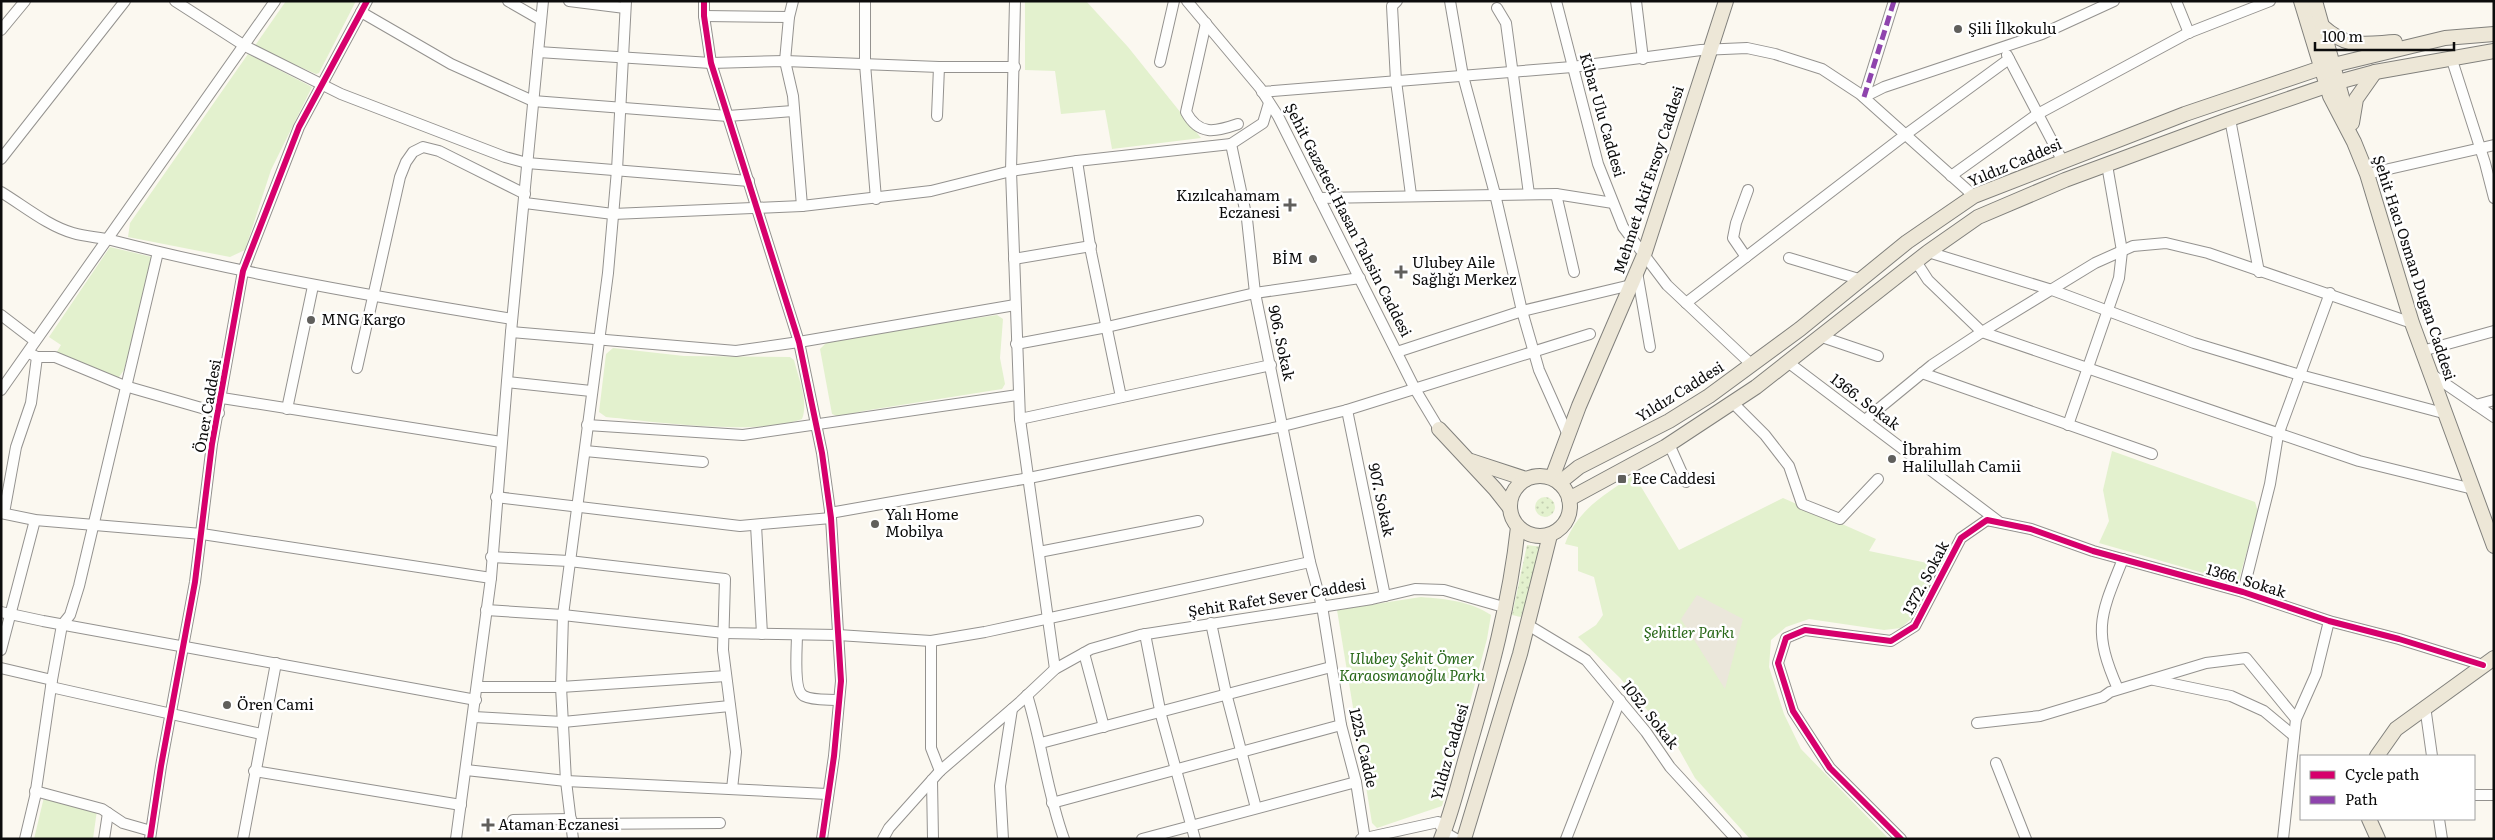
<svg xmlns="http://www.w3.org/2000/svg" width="2495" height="840" viewBox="0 0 2495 840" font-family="Literata,serif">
<defs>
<pattern id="grass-dots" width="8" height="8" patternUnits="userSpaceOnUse" patternTransform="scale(1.25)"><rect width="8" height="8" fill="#e3f1ce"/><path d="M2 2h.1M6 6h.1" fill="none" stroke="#c2cdb0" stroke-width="1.8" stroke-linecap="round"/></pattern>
</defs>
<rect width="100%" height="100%" fill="#fbf8f0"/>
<!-- grass -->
<g fill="url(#grass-dots)">
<circle cx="1545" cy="507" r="10"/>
<path d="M1527,545L1543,547L1521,617L1512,615Z"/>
</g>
<!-- park -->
<g fill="#e3f1ce">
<path d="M286,1H356L319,73L316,74L254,47Z"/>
<path d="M1025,1H1086L1128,47L1201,138L1112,149L1105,110L1061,114L1055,71L1025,70Z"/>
<path d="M248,54L312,87L271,170L245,250L230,257L128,237L130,223Z"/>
<path d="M110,247L152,257L153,261L124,370L119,377L113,378L55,355L61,345L49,337Z"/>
<path d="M997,315L1003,319L1000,358L1005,384L1002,389L863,411L839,417L832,414L820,349L829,340Z"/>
<path d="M613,348L684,356L790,357L794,360C798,377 809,402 802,419C756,436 657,422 606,417L599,412L606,354Z"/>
<path d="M2112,451L2255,502L2258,512L2238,583L2099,543L2109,521L2103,490Z"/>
<path d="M1634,475L1679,550L1783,498L1876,539L1869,551L1937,565L1932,582L1912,618L1901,628L1884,630L1809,619L1786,627L1771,640L1769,667L1784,714L1801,749L1889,839H1750L1695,778L1676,744L1620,678L1578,637L1596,625L1603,615L1594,577L1578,571V547L1565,544C1577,510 1605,494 1634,475Z"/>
<path d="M1421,597C1447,599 1469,601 1491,615L1487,639L1442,806L1377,828L1372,823L1337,610Z"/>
<path d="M44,797L97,810L93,839H34Z"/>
</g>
<!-- plaza -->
<path fill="#ebe7db" d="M1697,595L1743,619L1725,689L1681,619Z"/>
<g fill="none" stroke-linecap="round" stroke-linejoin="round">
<!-- minor casing -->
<g stroke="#94928f" stroke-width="12">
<g id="minor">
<path d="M175,1L245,46L341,94L505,157L527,163L749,181"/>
<path d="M508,1L541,20"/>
<path d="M569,1L625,8"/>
<path d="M704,1V16L711,63L799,342L822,453L831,518L841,681L834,756L822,839"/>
<path d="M793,1L789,17L785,61L793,96L802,206"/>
<path d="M865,1V64L876,199"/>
<path d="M1015,1L1011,171L1020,419L1055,669"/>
<path d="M1187,1L1260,88L1278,116L1415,389L1439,429"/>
<path d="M1397,1L1392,6L1396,81L1411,195"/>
<path d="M1450,1L1463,76L1495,194L1522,311L1539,370L1568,435"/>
<path d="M1556,1L1598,164L1623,227L1667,285L1751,364"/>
<path d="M1636,1L1643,59"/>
<path d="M2176,1L2189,33"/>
<path d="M1497,8L1506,23L1529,194"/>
<path d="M361,12L451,64L533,101L728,116L793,111"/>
<path d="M704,16L789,17"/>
<path d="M1206,23L1186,112C1199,136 1215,132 1238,124"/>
<path d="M1,30L25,1"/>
<path d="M538,52L711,63L785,61L939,67H1015"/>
<path d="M2007,55L2062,160"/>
<path d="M2451,57L2485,163L2494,198"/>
<path d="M1160,62L1174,1"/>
<path d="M1262,92L1572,67L1701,50L1747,48L1775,54L1822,69L1860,94L1974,196"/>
<path d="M1864,97L1884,87L2042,34L2114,1"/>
<path d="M1864,97L1894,1"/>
<path d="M1269,103L1263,123L1231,144L1247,219L1255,293L1310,562L1322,606L1341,725L1356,782L1365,839"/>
<path d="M937,116L939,67"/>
<path d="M2230,119L2259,272"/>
<path d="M1,159L125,1"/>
<path d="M1077,161L1091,252L1121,397"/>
<path d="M2367,174L2494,145"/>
<path d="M1951,176L2036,115L2188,33L2270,1"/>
<path d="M1,192C24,206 48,226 73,233C86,237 99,237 111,240C243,274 377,297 512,319"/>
<path d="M1556,194L1574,272"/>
<path d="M1319,198L1556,194L1613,203"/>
<path d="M525,203L613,214L802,206L931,191L1011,171L1077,161L1231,144"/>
<path d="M1928,252L2052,290L2194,343L2300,375L2447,414"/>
<path d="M1746,257L1733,238L1736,223L1748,190"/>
<path d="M1789,258L1862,280"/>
<path d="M1014,259L1091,246"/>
<path d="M1917,263L1928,280L1982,332L2359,461L2473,489"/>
<path d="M1637,272L1650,347"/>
<path d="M1686,303L1905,135L2009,59"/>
<path d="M1,315L35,341"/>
<path d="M511,332L736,351L799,342L1015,305"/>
<path d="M1822,337L1878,356"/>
<path d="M1016,344L1107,327L1255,293L1360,278"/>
<path d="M2422,351L2494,331"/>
<path d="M1397,352L1522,311L1631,285"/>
<path d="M37,357H55L125,386L219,413"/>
<path d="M1789,363L1998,521"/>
<path d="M357,368L400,177L406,162L413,152L423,147L439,151L525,194"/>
<path d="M1922,373L2152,454"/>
<path d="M2431,374L2494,417"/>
<path d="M507,382L591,391"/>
<path d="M1,390L275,1"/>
<path d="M222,398L501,442"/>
<path d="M1733,403L1765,435L1789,466L1802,504L1840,519L1878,479"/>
<path d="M2476,405L2494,400"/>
<path d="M287,409L313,286"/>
<path d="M1347,410L1385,596"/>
<path d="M1020,419L1271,365"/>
<path d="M1865,420L1932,365L1982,332L2095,263L2133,246L2166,243L2208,253L2412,323"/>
<path d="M587,425L743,435L1018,395"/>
<path d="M2068,425L2119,278L2122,251L2107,165"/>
<path d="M1669,444L1686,482"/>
<path d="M585,451L703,462"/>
<path d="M496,497L740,526L831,518"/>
<path d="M1,513L35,520L202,534L491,578"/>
<path d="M4,513L16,447L31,403L37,357L31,354"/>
<path d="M830,513L1029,478L1283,426L1347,410L1590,334"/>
<path d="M756,525L762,634"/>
<path d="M1039,552L1198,521"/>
<path d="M491,557L569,561L725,579L723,650L736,752L732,789"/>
<path d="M2243,592L2270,484L2278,435L2330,293"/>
<path d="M486,610L563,615L724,633L838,635L931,641L985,632L1310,562"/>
<path d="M1,612L43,621L476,700"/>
<path d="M1211,623L1226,693L1256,808"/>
<path d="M1528,625L1586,660L1646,732L1670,767L1736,839"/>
<path d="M1145,634L1161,715L1195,839"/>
<path d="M797,635C797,647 793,691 804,696C813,701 829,699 839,700"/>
<path d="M931,641V748L940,771"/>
<path d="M1,650L35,520"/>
<path d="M1084,653L1104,727"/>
<path d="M1,668L52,680"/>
<path d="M2154,680L2231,696L2264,711L2294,736"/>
<path d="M51,687L261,734"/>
<path d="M478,687H561L726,676"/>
<path d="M2118,689C2092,630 2100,616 2123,559"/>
<path d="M1027,695C1042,743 1047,793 1064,839"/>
<path d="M2425,706L2432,756"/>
<path d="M474,717L563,722L730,706"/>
<path d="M1977,723L2040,716L2103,697L2110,692L2206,663L2246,658L2296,719"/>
<path d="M1041,743L1331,667"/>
<path d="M1996,763L2026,839"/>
<path d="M466,770L566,781L827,794"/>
<path d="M254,771L461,805"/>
<path d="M932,780L933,839"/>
<path d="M35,791L102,809L123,823L151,831"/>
<path d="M2474,795H2494"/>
<path d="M1052,803L1341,725"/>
<path d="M2439,819L2442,839"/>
<path d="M513,820L571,819"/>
<path d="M572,824L720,823"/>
<path d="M25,839L35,797L52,680L62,625L70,615L79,586L158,252"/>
<path d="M104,839L108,813"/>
<path d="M150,839L161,766L195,582L212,444L243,271L299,127L367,1"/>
<path d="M243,839L276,663"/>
<path d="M456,839L491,578L511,332L543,1"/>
<path d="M573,839L566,781L561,687L563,615L608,273L617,170L626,1"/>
<path d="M883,839L889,828L940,771L1020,702L1055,669L1091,649L1140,635L1372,599L1415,589L1444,590L1507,608"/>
<path d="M1003,839L1000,786L1012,709"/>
<path d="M1142,839L1356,782"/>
<path d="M1361,839L1438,822L1444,832L1456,839"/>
<path d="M1566,839L1620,700"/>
<path d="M1901,839L1830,768L1793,711L1778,663L1786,638L1805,630L1891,641L1915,626L1961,538L1987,520L2031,529L2093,551L2243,592L2329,621L2399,639L2483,665"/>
<path d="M2283,839L2296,719L2316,674L2329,621"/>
</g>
</g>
<!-- major casing -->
<g stroke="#81807c" stroke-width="16">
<g id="major">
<path d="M2301,1L2330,96L2354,142L2367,174L2412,323L2494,546"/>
<path d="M2315,1L2348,119"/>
<path d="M2322,26C2348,49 2362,44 2395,42"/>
<path d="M2352,123L2356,99L2375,72"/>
<path d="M1439,429L1495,489L1510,508"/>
<path d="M1471,461L1526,479"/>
<circle cx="1540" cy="506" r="30"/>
<path d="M1552,478L1579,406L1644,255L1726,1"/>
<path d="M1559,483L1579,467L1669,421L1709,396L1800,329L1907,242L1974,196L2185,114L2321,68L2445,38L2494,34"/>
<path d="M1569,499L1665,447L1756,387L1928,252L1978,217L2065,180L2230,119L2338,82L2375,72L2494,51"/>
<path d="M2377,756L2396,729L2494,658"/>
<path d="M2369,819L2378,839"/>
<path d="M1441,839C1453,809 1460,777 1469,747C1490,675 1510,602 1518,527"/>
<path d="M1464,839L1520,654L1550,535"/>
</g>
</g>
<!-- minor -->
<use href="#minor" stroke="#fefefd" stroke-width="10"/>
<!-- major -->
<use href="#major" stroke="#ede7d7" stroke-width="14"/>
<!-- quiet -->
<path stroke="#8e44ad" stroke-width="5" stroke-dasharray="10 5" stroke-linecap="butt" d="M1864,97L1894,1"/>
<!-- cycleway casing -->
<g stroke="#fff" stroke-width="9">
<g id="cycleway">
<path d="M704,1V16L711,63L799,342L822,453L831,518L841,681L834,756L822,839"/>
<path d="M150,839L161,766L195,582L212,444L243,271L299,127L367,1"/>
<path d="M1901,839L1830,768L1793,711L1778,663L1786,638L1805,630L1891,641L1915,626L1961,538L1987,520L2031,529L2093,551L2243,592L2329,621L2399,639L2483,665"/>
</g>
</g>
<!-- cycleway -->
<use href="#cycleway" stroke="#d6006c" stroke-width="6"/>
</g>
<!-- markers -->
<g fill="#605f5c" stroke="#fff" stroke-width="2">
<circle cx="1958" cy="29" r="5"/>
<path d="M1287.5 197.5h5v5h5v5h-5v5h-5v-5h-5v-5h5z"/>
<circle cx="1313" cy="259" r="5"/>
<path d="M1398.5 264.5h5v5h5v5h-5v5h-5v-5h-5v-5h5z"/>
<circle cx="311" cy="320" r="5"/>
<circle cx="1892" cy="459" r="5"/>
<rect x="1617" y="474" width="10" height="10" rx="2.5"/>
<circle cx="875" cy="524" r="5"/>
<circle cx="227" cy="705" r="5"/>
<path d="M485.5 817.5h5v5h5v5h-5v5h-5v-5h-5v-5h5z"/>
</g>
<g text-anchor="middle" stroke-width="5" stroke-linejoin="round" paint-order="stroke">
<!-- poi labels -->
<g font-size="15" fill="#0c0c0c" stroke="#fff" text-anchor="start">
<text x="1968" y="34">Şili İlkokulu</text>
<text x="1280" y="201" text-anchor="end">Kızılcahamam<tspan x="1280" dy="17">Eczanesi</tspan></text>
<text x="1303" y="264" text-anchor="end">BİM</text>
<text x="1412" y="268">Ulubey Aile<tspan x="1412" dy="17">Sağlığı Merkez</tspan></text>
<text x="321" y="325">MNG Kargo</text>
<text x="1902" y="455">İbrahim<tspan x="1902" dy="17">Halilullah Camii</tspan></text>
<text x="1632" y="484">Ece Caddesi</text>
<text x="885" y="520">Yalı Home<tspan x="885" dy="17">Mobilya</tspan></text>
<text x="237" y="710">Ören Cami</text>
<text x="498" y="830">Ataman Eczanesi</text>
</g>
<!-- street labels -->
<g font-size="15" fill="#0c0c0c" stroke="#fff">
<text transform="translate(1602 115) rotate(74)" y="5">Kibar Ulu Caddesi</text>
<text transform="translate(2015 163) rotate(-23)" y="5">Yıldız Caddesi</text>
<text transform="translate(1649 180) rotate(-72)" y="5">Mehmet Akif Ersoy Caddesi</text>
<text transform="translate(1348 220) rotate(63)" y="5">Şehit Gazeteci Hasan Tahsin Caddesi</text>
<text transform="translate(2414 268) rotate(72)" y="5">Şehit Hacı Osman Dugan Caddesi</text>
<text transform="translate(1281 343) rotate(78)" y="5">906. Sokak</text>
<text transform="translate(1680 392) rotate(-32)" y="5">Yıldız Caddesi</text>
<text transform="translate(1865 402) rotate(37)" y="5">1366. Sokak</text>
<text transform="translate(208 406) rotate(-80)" y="5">Öner Caddesi</text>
<text transform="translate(1381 500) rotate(78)" y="5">907. Sokak</text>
<text transform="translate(1926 578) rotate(-62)" y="5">1372. Sokak</text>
<text transform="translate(2246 581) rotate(17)" y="5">1366. Sokak</text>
<text transform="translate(1277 598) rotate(-9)" y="5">Şehit Rafet Sever Caddesi</text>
<text transform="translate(1650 715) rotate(52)" y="5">1052. Sokak</text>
<text transform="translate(1363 748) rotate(77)" y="5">1225. Cadde</text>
<text transform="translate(1450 752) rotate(-74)" y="5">Yıldız Caddesi</text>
</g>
<!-- park labels -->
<g font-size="15" font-style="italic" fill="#296819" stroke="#fff">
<text x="1689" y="638">Şehitler Parkı</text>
<text x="1412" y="664">Ulubey Şehit Ömer<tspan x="1412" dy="17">Karaosmanoğlu Parkı</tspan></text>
</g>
</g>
<!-- border -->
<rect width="2495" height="840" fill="none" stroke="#0c0c0c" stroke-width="5"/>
<!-- legend -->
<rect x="2300" y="755" width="175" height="65" fill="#ffffff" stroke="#9e9e9e"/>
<rect x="2310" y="771" width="25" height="8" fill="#d6006c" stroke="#9e9e9e"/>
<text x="2345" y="780" font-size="15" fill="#0c0c0c">Cycle path</text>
<rect x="2310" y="796" width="25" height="8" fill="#8e44ad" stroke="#9e9e9e"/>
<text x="2345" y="805" font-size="15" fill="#0c0c0c">Path</text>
<!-- scale -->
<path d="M2315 42v8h139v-8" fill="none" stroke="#0c0c0c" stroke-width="2.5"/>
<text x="2322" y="42" font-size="15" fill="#0c0c0c" stroke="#ffffff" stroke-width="4" paint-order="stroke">100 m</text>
</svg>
